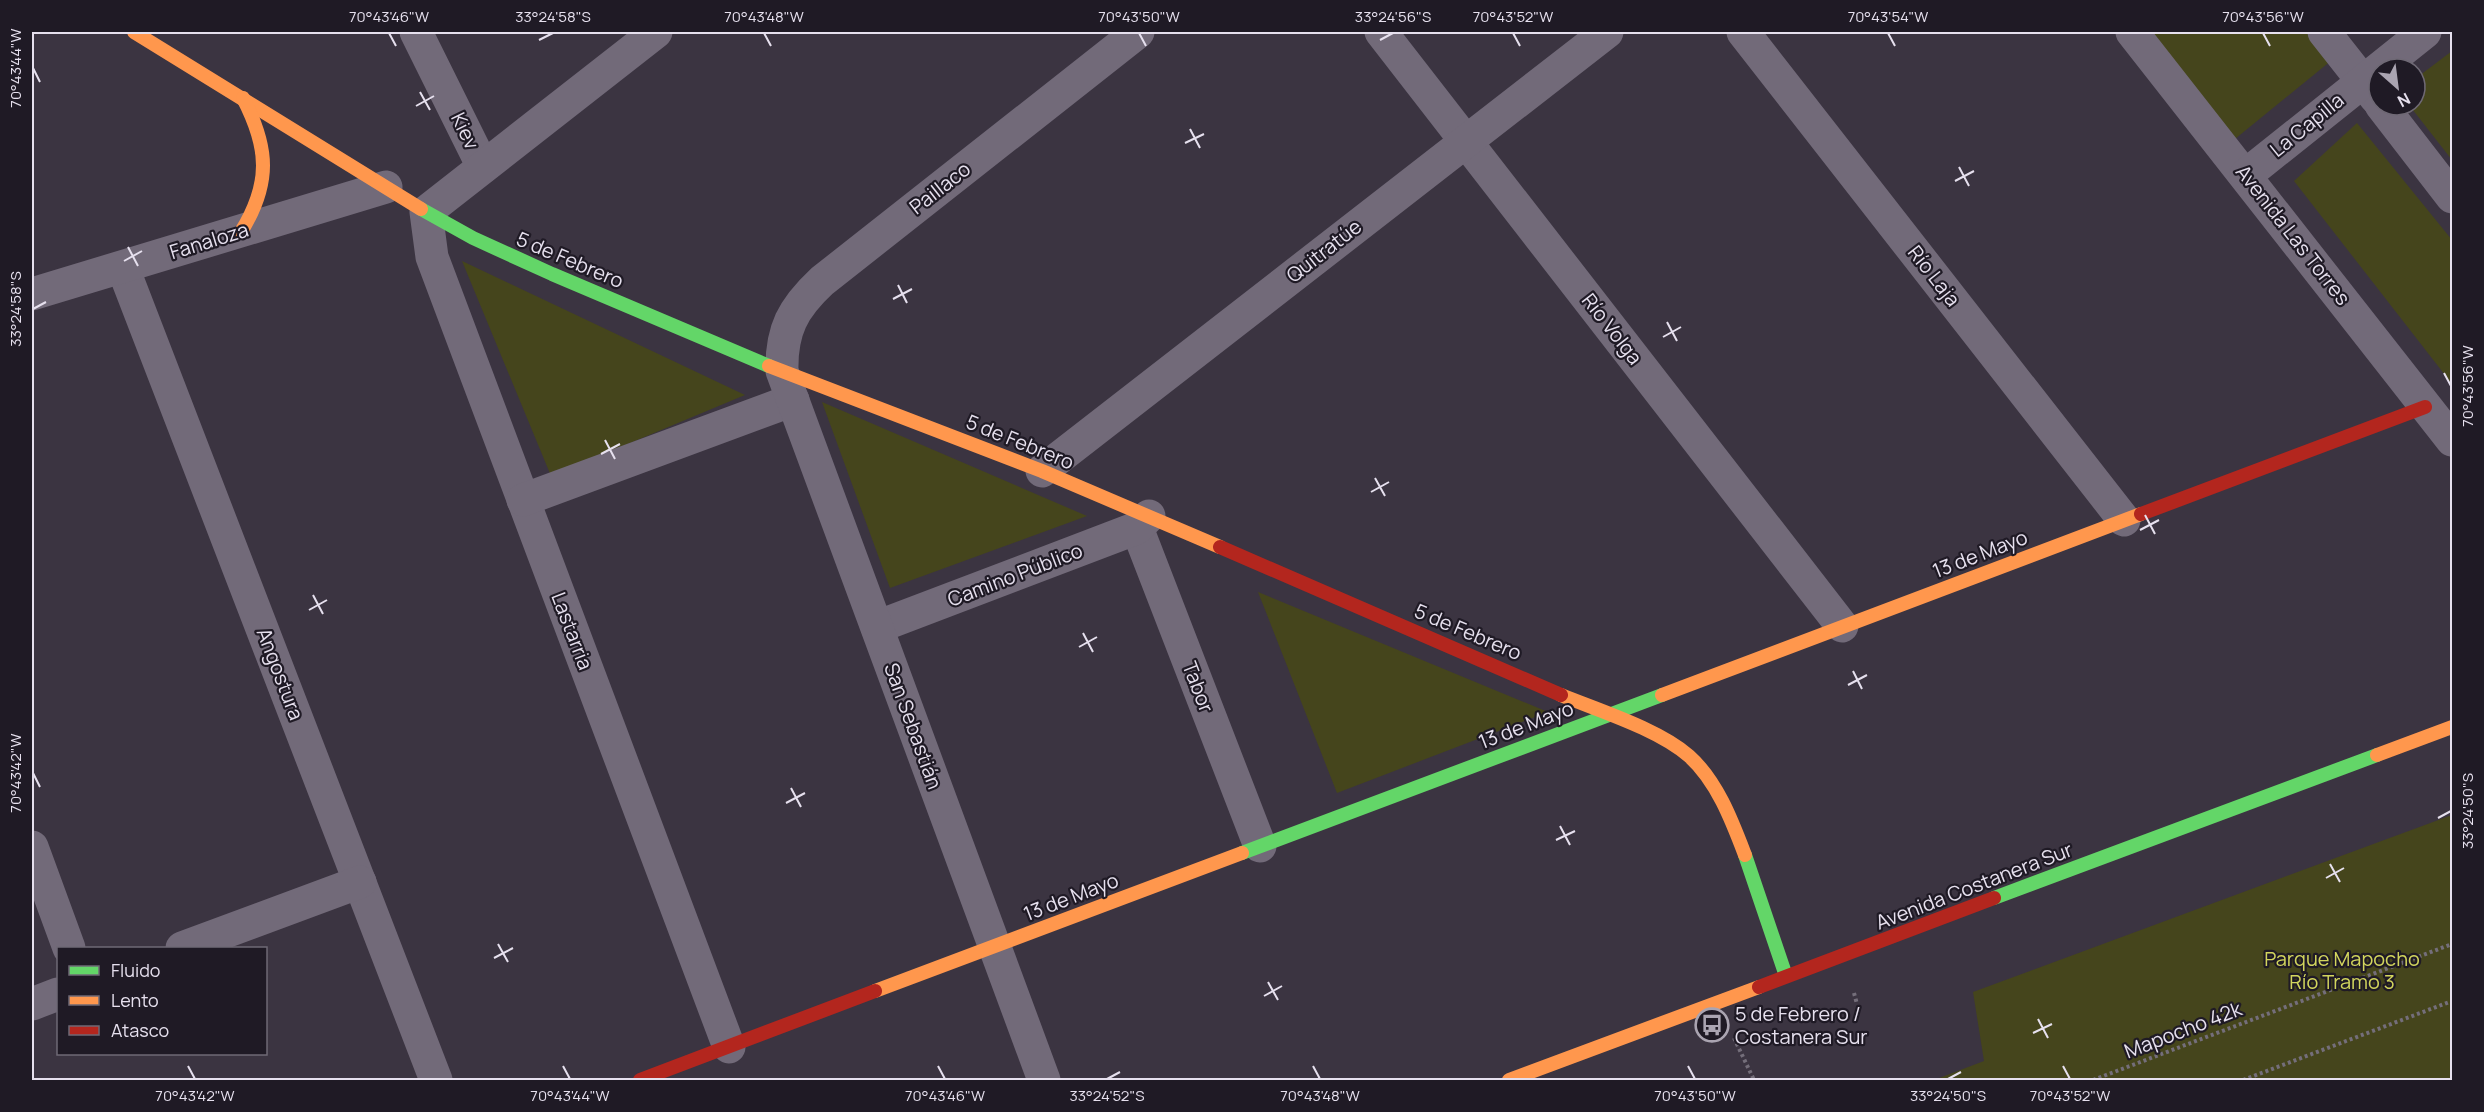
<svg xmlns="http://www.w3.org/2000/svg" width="2484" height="1112" viewBox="0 0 2484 1112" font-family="Manrope,sans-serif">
<rect width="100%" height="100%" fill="#3b3441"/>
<!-- green -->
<g fill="#45451c">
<path d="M2149,32H2310L2332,60L2235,139Z"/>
<path d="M2452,51V160L2409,105H2415V79Z"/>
<path d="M2357,123L2452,240V384L2294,181Z"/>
<path d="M462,261L745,395L551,476Z"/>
<path d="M822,402L1087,516L890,588Z"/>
<path d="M1258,592L1548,712L1337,793Z"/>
<path d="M2452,815V1080H1934L1984,1061L1973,992Z"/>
</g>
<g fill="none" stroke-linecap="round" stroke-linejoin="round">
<!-- path -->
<g stroke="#746e7a" stroke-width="4" stroke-dasharray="3 3" stroke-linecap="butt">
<path d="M1854,993L1857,1004"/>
<path d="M1734,1038L1754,1080"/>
<path d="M2093,1080L2452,944"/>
<path d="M2243,1080L2452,1001"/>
</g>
<!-- street -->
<g stroke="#726a79" stroke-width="33">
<path d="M416,32L483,167"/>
<path d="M656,32L426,212L432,257L729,1047"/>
<path d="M1381,32L1842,626"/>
<path d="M1743,32L2124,520"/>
<path d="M2132,32L2452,440"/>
<path d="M2324,32L2376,98"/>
<path d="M2381,105L2452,197"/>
<path d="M2246,175L2425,32"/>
<path d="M123,268L436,1080"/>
<path d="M32,294L386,187"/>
<path d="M1042,471L1607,32"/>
<path d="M523,500L793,400"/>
<path d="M1137,528L1260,846"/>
<path d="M877,627L1137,528L1149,516"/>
<path d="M32,847L69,948"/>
<path d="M182,948L360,882"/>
<path d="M32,1004L58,994"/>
<path d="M1044,1080L782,371C781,330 793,308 822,281L1138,32"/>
</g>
<!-- fast -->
<g stroke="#63d668" stroke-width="14">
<path d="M421,209L473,238L552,274L769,366"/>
<path d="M1242,853L1662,695"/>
<path d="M1745,855L1786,976"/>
<path d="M1994,898L2377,755"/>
</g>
<!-- slow -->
<g stroke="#ff974d" stroke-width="14">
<path d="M134,32L421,209"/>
<path d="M241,232C271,183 269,148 243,98"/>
<path d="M769,366L1042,471L1220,547"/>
<path d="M1561,695C1600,711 1658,729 1689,756C1717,781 1732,821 1745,855"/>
<path d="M1662,695L2141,514"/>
<path d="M2377,755L2452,727"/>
<path d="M875,991L1242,853"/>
<path d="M1509,1080L1759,987"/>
</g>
<!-- jam -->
<g stroke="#b3261e" stroke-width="14">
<path d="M2141,514L2425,407"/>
<path d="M1220,547L1561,695"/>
<path d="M1759,987L1994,898"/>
<path d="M640,1080L875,991"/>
</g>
</g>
<!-- ticks -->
<path fill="none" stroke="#e6e0ee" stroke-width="2" d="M389,33L396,46M764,33L771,46M1139,33L1146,46M1513,33L1520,46M1888,33L1895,46M2263,33L2270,46M539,40L553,33M1380,40L1393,33M33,68L40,82M420,92L430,110M416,106L434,96M1190,129L1200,148M1185,143L1204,134M1959,167L1969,186M1955,181L1974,171M128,247L138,266M124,261L142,251M898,285L907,303M893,299L912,289M33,309L46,302M1667,322L1677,341M1663,337L1681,327M2444,373L2451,386M605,440L615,459M601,454L620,444M1375,478L1385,496M1371,492L1389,482M2145,515L2155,534M2140,530L2159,520M313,595L323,614M309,610L327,600M1083,633L1093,652M1079,647L1097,637M1853,671L1862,689M1848,685L1867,675M33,773L40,787M791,788L801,807M786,803L805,793M2438,818L2451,811M1560,826L1570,845M1556,840L1575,831M2330,864L2340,882M2326,878L2344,868M498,944L508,962M494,958L513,948M1268,982L1278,1000M1264,996L1282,986M2038,1019L2048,1038M2033,1033L2052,1024M188,1066L195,1079M563,1066L570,1079M938,1066L945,1079M1313,1066L1320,1079M1688,1066L1695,1079M2063,1066L2070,1079M1107,1079L1120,1072M1948,1079L1961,1072"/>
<!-- icons -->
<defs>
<g id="bus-ring" transform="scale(1.725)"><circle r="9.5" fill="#1f1a25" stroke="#aaa4b1" stroke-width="1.5"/><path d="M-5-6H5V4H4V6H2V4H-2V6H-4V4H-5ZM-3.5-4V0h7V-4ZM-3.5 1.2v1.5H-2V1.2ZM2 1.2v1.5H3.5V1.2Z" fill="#aaa4b1"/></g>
</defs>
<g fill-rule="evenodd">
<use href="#bus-ring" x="1712" y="1025"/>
</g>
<g text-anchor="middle" stroke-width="4.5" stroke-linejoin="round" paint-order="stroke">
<!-- street labels -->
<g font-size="20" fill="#e6e0ee" stroke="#1f1a25">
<text transform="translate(2307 125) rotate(-39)" y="7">La Capilla</text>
<text transform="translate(465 131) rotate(64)" y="7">Kiev</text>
<text transform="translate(940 188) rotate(-38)" y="7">Paillaco</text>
<text transform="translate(2293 235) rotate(52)" y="7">Avenida Las Torres</text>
<text transform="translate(209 241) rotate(-17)" y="7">Fanaloza</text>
<text transform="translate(1324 251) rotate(-38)" y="7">Quitratúe</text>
<text transform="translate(570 260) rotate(23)" y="7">5 de Febrero</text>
<text transform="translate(1934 276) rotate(52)" y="7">Río Laja</text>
<text transform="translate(1612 329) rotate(52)" y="7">Río Volga</text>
<text transform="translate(1020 442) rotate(22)" y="7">5 de Febrero</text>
<text transform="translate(1980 554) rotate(-21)" y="7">13 de Mayo</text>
<text transform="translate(1015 575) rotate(-21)" y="7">Camino Público</text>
<text transform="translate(572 631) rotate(69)" y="7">Lastarria</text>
<text transform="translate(1468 632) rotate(23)" y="7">5 de Febrero</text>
<text transform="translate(280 674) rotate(69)" y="7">Angostura</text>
<text transform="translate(1198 687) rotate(69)" y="7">Tabor</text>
<text transform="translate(1526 725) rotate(-21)" y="7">13 de Mayo</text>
<text transform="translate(913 726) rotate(70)" y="7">San Sebastián</text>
<text transform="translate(1974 886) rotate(-21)" y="7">Avenida Costanera Sur</text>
<text transform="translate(1071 897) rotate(-21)" y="7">13 de Mayo</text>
<text transform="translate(2183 1030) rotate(-21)" y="7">Mapocho 42k</text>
</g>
<!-- park labels -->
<g font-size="20" fill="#d2d55d" stroke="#1f1a25">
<text x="2342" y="966">Parque Mapocho<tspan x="2342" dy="23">Río Tramo 3</tspan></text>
</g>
<!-- poi labels -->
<g font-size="20" fill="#e6e0ee" stroke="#1f1a25" text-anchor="start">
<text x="1735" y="1021">5 de Febrero /<tspan x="1735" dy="23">Costanera Sur</tspan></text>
</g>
</g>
<!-- border -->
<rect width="2484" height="1112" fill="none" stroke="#1f1a25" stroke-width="66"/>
<!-- legend -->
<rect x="57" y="947" width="210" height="108" fill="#1f1a25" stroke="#6f6975" stroke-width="1.5"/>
<rect x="69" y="966" width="30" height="9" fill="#63d668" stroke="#6f6975" stroke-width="1.5"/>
<text x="111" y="977" font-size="18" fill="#e6e0ee">Fluido</text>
<rect x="69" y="996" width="30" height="9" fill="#ff974d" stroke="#6f6975" stroke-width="1.5"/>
<text x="111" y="1007" font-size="18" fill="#e6e0ee">Lento</text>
<rect x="69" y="1026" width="30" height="9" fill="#b3261e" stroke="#6f6975" stroke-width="1.5"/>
<text x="111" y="1037" font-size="18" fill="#e6e0ee">Atasco</text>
<!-- north arrow -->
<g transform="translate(2397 87) rotate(152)"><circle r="28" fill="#1f1a25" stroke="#6f6975" stroke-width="1.5"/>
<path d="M0-4.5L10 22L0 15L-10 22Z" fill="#aaa4b1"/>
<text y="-9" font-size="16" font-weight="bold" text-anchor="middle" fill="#e6e0ee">N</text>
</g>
<rect x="33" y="33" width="2418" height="1046" fill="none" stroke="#e6e0ee" stroke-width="2"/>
<g font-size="15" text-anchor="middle" fill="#e6e0ee">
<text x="389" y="22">70°43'46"W</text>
<text x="553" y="22">33°24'58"S</text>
<text x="764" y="22">70°43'48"W</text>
<text x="1139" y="22">70°43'50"W</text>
<text x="1393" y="22">33°24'56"S</text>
<text x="1513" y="22">70°43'52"W</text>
<text x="1888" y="22">70°43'54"W</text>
<text x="2263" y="22">70°43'56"W</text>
<text transform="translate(16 68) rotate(-90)" y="5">70°43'44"W</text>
<text transform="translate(16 309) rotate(-90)" y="5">33°24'58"S</text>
<text transform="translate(2468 386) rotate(-90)" y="5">70°43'56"W</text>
<text transform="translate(16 773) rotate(-90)" y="5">70°43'42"W</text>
<text transform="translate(2468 811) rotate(-90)" y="5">33°24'50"S</text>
<text x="195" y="1101">70°43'42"W</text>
<text x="570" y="1101">70°43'44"W</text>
<text x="945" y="1101">70°43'46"W</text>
<text x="1107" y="1101">33°24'52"S</text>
<text x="1320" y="1101">70°43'48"W</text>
<text x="1695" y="1101">70°43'50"W</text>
<text x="1948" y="1101">33°24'50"S</text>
<text x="2070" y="1101">70°43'52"W</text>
</g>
</svg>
